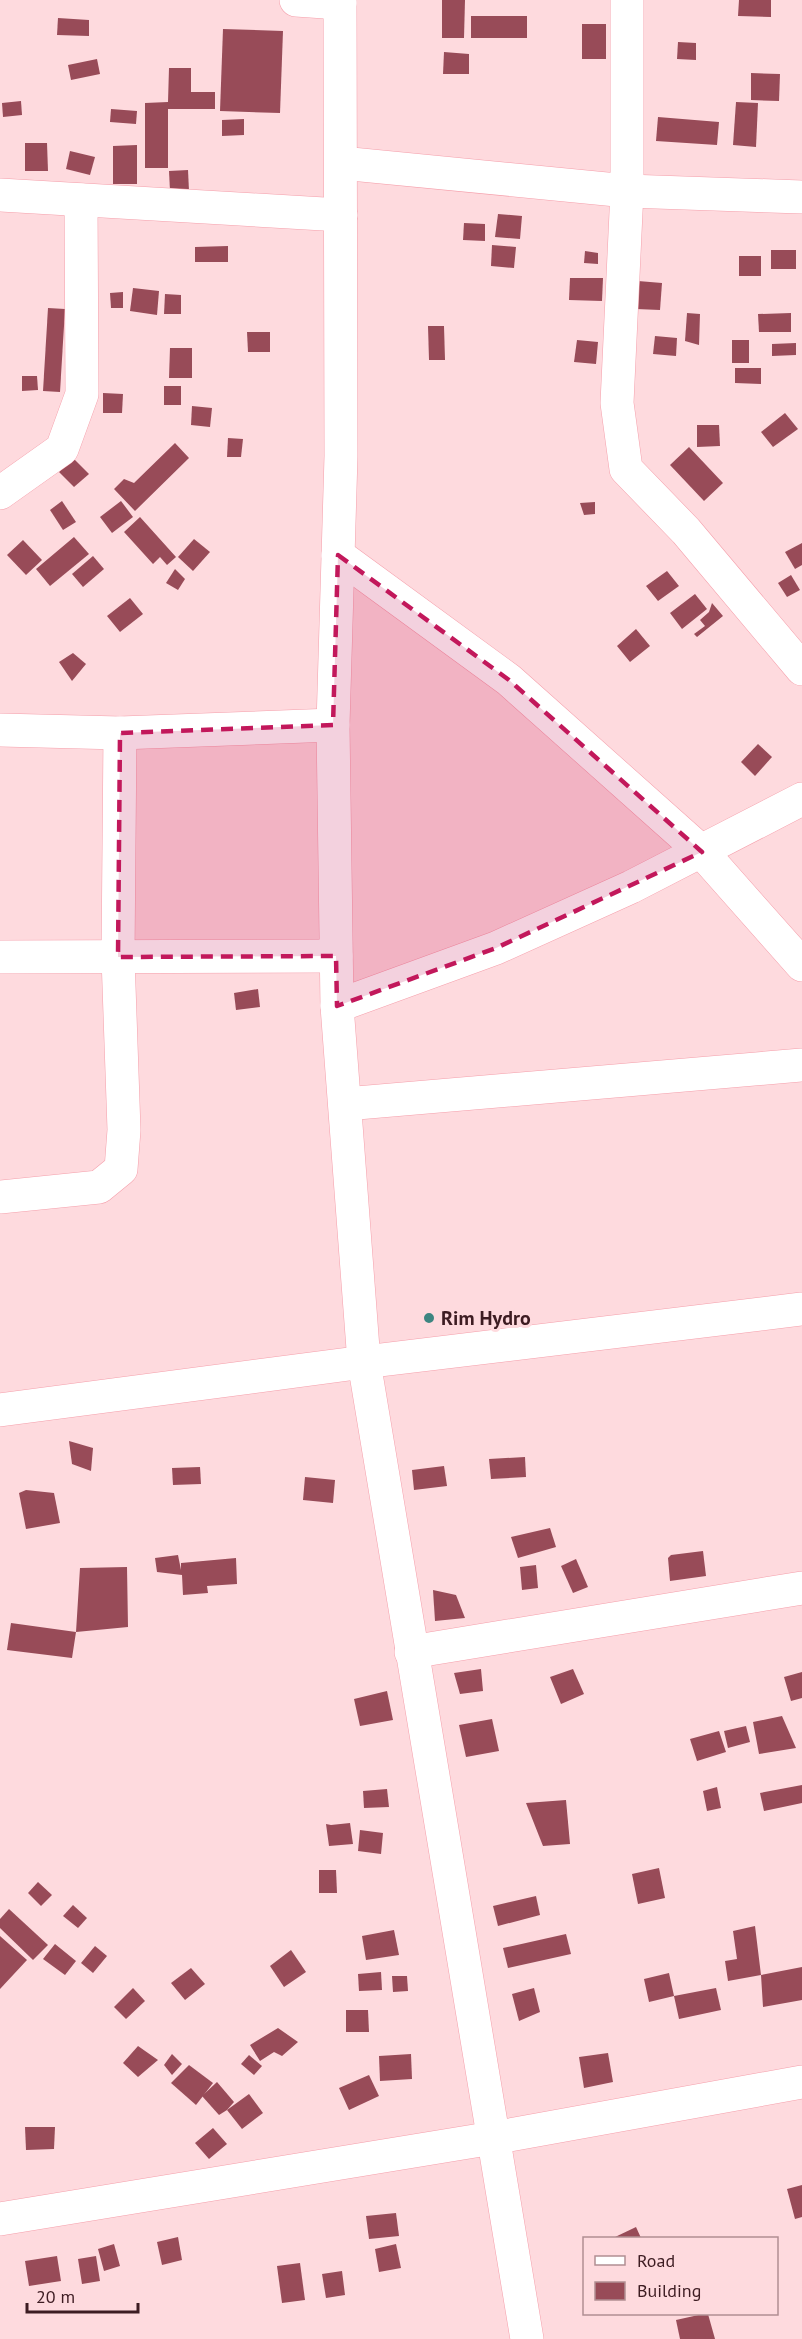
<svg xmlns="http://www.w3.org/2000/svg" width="802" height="2339" viewBox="0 0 802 2339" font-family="'PT Sans',sans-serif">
<rect width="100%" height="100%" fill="#fedade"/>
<!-- building -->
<g fill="#984b58">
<path d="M442,0H465L464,38H442Z"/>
<path d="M739,0H771V17L738,16Z"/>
<rect x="471" y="16" width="56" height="22"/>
<path d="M58,18L89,20V36L57,35Z"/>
<rect x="582" y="24" width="24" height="35"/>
<path d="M223,29L283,31L280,113L220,111Z"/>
<path d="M678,42L696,43V60L677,59Z"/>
<path d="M444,52L469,54V74H443Z"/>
<path d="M97,59L100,74L71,80L68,65Z"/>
<path d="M169,68H191V92H215V109H168V168H145V103L168,102Z"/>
<path d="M751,73L780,74L779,101L751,100Z"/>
<path d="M21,101L22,115L3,117L2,103Z"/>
<path d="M736,102L758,103L756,147L733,145Z"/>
<path d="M111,109L137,111L136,124L110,122Z"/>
<path d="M658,117L719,122L717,145L656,141Z"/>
<path d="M244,119V135L222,136V120Z"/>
<path d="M25,143H47L48,171H25Z"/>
<path d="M137,145V184H113V146Z"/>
<path d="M70,151L95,157L90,175L66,169Z"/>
<path d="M188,170L189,191H170L169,171Z"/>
<path d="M498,214L522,216L520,239L495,237Z"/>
<path d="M464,223L485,224V241L463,240Z"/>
<path d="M492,245L516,247L514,268L491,266Z"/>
<path d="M228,246V262H195V247Z"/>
<rect x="771" y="250" width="25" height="19"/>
<path d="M585,251L598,253V264L584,263Z"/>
<rect x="739" y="256" width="22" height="20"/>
<path d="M570,278H603L602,301L569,300Z"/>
<path d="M638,281L662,283L660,310L636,309Z"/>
<path d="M133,288L159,291L157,315L130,311Z"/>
<path d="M123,292V308H111L110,293Z"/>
<path d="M165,294L181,295V314H164Z"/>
<path d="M48,308L65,309L60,392L43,391Z"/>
<path d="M687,313L700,314L699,345L685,341Z"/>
<path d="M791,313V332H759L758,314Z"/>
<path d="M428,326H444L445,360H429Z"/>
<path d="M247,332H270V352H248Z"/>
<path d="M655,336L677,338L676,356L653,354Z"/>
<path d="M577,340L598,342L596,364L574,362Z"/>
<rect x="732" y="340" width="17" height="23"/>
<path d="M796,343V355L772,356V344Z"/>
<path d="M170,348H192V378H169Z"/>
<path d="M735,368H761V384L735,383Z"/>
<path d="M22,376H37L38,390L22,391Z"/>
<rect x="164" y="386" width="17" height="19"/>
<path d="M103,393L123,394L122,413H103Z"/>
<path d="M192,406L212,408L210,427L191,425Z"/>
<path d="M785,413L798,429L773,447L761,432Z"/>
<path d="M697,425H719L720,446L697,447Z"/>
<path d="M228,438L243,439L241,457H227Z"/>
<path d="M175,443L189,458L135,511L114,489L124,479L134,483Z"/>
<path d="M689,447L723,483L704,501L670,465Z"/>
<path d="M73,458L89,474L74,487L59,472Z"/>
<path d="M62,501L76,522L63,530L50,510Z"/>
<path d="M121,501L133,517L112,533L100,517Z"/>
<path d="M595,502V514L584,515L580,503Z"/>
<path d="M140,517L176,557L167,565L160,557L153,564L124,532Z"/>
<path d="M74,537L89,554L50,586L36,569Z"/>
<path d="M194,539L210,552L193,571L178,557Z"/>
<path d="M23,540L42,560L26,575L7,555Z"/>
<path d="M802,543V565L795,569L785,552Z"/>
<path d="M93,556L104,569L83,587L72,574Z"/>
<path d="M175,569L185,579L178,590L166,583Z"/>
<path d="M667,571L679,586L658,601L646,586Z"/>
<path d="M791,575L800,590L787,597L778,583Z"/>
<path d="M695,594L707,609L682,629L670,613Z"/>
<path d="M130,598L143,614L120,632L107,616Z"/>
<path d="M712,603L723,616L697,637L694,634L705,626L700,620L709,612Z"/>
<path d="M636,629L650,646L630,662L617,646Z"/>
<path d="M73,653L86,664L72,681L59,662Z"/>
<path d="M758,744L772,757L755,776L741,762Z"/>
<path d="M258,989L260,1007L236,1010L234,993Z"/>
<path d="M69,1441L93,1448L91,1471L72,1464Z"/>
<path d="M525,1457L526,1477L491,1479L489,1459Z"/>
<path d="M444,1466L447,1486L414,1490L412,1470Z"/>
<path d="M200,1467L201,1484L173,1485L172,1468Z"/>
<path d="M305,1477L335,1480L333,1503L303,1500Z"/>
<path d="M26,1490L54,1493L60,1523L26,1529L19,1493Z"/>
<path d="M550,1528L556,1547L518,1558L511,1537Z"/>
<path d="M703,1551L706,1576L670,1581L668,1558L671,1555Z"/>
<path d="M178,1555L181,1570V1563L236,1558L237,1584L207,1586L208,1593L183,1595L182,1575L157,1572L155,1558Z"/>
<path d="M576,1559L588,1587L573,1593L561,1566Z"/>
<path d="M536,1565L538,1588L522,1590L520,1567Z"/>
<path d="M127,1567L128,1627L76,1632L72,1658L7,1650L11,1623L76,1632L80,1568Z"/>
<path d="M433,1590L456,1595L465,1618L435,1621Z"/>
<path d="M481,1669L483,1691L460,1694L454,1673Z"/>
<path d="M573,1669L584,1694L561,1704L550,1677Z"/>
<path d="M802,1672V1698L791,1701L784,1677Z"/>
<path d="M387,1691L393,1720L360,1726L354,1699Z"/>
<path d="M782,1716L796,1748L759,1754L753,1722Z"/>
<path d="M492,1719L499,1751L466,1757L459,1725Z"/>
<path d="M746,1726L750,1742L728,1748L724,1731Z"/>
<path d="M719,1731L726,1752L697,1761L690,1739Z"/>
<path d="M802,1785V1803L764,1811L760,1793Z"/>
<path d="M717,1787L721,1808L707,1811L703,1791Z"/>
<path d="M387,1789L389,1807L364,1808L363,1791Z"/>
<path d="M566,1800L570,1844L543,1846L526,1803Z"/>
<path d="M350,1823L353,1844L329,1846L326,1824L331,1825Z"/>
<path d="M360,1830L383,1833L381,1854L358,1851Z"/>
<path d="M659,1868L665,1898L638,1904L632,1874Z"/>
<path d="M319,1870H336L337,1893H319Z"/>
<path d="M38,1882L52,1895L41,1906L28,1893Z"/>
<path d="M536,1896L540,1915L498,1926L493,1906Z"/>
<path d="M73,1905L87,1918L78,1928L63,1916Z"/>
<path d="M9,1909L48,1945L33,1960L0,1928V1919Z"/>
<path d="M755,1926L761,1975L728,1981L725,1961L737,1959L733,1931Z"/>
<path d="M394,1930L399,1955L366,1960L362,1936Z"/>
<path d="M566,1934L571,1954L508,1968L503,1948Z"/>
<path d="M0,1936L27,1960L0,1989Z"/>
<path d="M55,1944L76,1961L65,1975L43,1959Z"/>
<path d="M95,1946L107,1956L93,1973L81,1963Z"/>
<path d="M291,1950L306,1972L284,1987L270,1966Z"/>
<path d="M802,1967V2000L763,2007L761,1975Z"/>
<path d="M191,1968L205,1984L185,2000L171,1983Z"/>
<path d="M381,1972L382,1990L359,1991L358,1974Z"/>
<path d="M669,1973L674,1996L649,2002L644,1979Z"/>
<path d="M392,1976H407L408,1991L393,1992Z"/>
<path d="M133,1988L145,2001L126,2019L114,2007Z"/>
<path d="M534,1988L540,2012L519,2021L512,1994Z"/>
<path d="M716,1988L721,2010L679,2019L674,1996Z"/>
<path d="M346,2010H368L369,2032H346Z"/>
<path d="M278,2028L298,2042L282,2056L274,2052L260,2061L250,2045Z"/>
<path d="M138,2046L158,2060L138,2077L123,2063Z"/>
<path d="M608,2053L613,2082L584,2088L579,2057Z"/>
<path d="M172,2054L182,2064L172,2075L164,2065Z"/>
<path d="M411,2054L412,2079L380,2081L379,2056Z"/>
<path d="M249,2055L262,2066L254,2075L241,2064Z"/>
<path d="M189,2065L213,2083L196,2105L171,2083Z"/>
<path d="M369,2075L379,2096L349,2110L339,2088Z"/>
<path d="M217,2082L234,2102L227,2110L219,2115L202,2096Z"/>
<path d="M249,2094L263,2113L242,2129L227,2110Z"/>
<path d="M25,2127H55L54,2149L26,2150Z"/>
<path d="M213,2128L227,2144L209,2159L195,2143Z"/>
<path d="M802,2185V2217L795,2219L787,2189Z"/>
<path d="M396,2213L399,2236L369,2239L366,2216Z"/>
<path d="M636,2227L641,2238H613Z"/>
<path d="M178,2237L182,2260L162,2265L157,2242Z"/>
<path d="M114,2244L120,2266L104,2271L98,2249Z"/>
<path d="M396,2244L401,2268L379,2272L375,2249Z"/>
<path d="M57,2256L61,2281L29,2286L25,2261Z"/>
<path d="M96,2256L100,2281L82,2284L78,2259Z"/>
<path d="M300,2263L305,2300L282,2303L277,2266Z"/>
<path d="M342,2271L345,2295L326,2298L322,2274Z"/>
<path d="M703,2314H708L715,2339H680L676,2320Z"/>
</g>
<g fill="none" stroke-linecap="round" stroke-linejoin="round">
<!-- street casing -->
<g stroke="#f59fab" stroke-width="34">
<g id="street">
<path d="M296,0L340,3"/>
<path d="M340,0L341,456L333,725L337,1006L364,1362L527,2339"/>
<path d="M627,0V191L617,403L626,469L686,531L802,669"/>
<path d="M341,163L627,191L802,197"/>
<path d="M0,195L341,215"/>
<path d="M0,493L62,449L82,394L81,200"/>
<path d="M338,555L509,680L702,852L802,965"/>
<path d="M0,730L120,733L333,725"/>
<path d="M0,957L336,956"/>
<path d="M337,1006L496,948L631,887L802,799"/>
<path d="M345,1104L802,1065"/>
<path d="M0,1197L99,1187L121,1169L124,1130L118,957L120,733"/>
<path d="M411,1652L802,1588"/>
<path d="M0,2219L493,2138L802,2082"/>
</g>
</g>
<!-- primary casing -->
<g stroke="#f59fab" stroke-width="34">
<path id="primary" d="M0,1410L364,1362L802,1309"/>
</g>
<!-- street -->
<use href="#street" stroke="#fff" stroke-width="33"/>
<!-- primary -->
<use href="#primary" stroke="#fff" stroke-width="33"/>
</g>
<!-- marked area -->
<path fill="#c2185b" fill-opacity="0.2" stroke="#c2185b" stroke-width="4.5" stroke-dasharray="12 8" stroke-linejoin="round" d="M338,555L509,680L702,852L496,948L337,1006L336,956L118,957L120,733L333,725Z"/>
<!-- markers -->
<circle fill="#3d8581" stroke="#fedade" stroke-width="2" cx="429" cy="1318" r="6"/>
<g text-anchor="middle" stroke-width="6" stroke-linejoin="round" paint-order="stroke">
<!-- poi labels -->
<g font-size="20" font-weight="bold" fill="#3d1c22" stroke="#fedade" text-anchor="start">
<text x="441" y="1325">Rim Hydro</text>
</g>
</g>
<!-- legend -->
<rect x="583" y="2237" width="195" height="78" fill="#fedade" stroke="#b18e93" stroke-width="1.5"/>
<rect x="595" y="2256" width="30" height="9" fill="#ffffff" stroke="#b18e93" stroke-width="1.5"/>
<text x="637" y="2267" font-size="18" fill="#3d1c22">Road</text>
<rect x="595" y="2282" width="30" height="18" fill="#984b58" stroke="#b18e93" stroke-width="1.5"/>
<text x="637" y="2297" font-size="18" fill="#3d1c22">Building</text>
<!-- scale -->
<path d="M27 2303v9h111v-9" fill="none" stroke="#3d1c22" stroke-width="3"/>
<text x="36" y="2303" font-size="18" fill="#3d1c22" stroke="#fedade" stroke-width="4.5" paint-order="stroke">20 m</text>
</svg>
